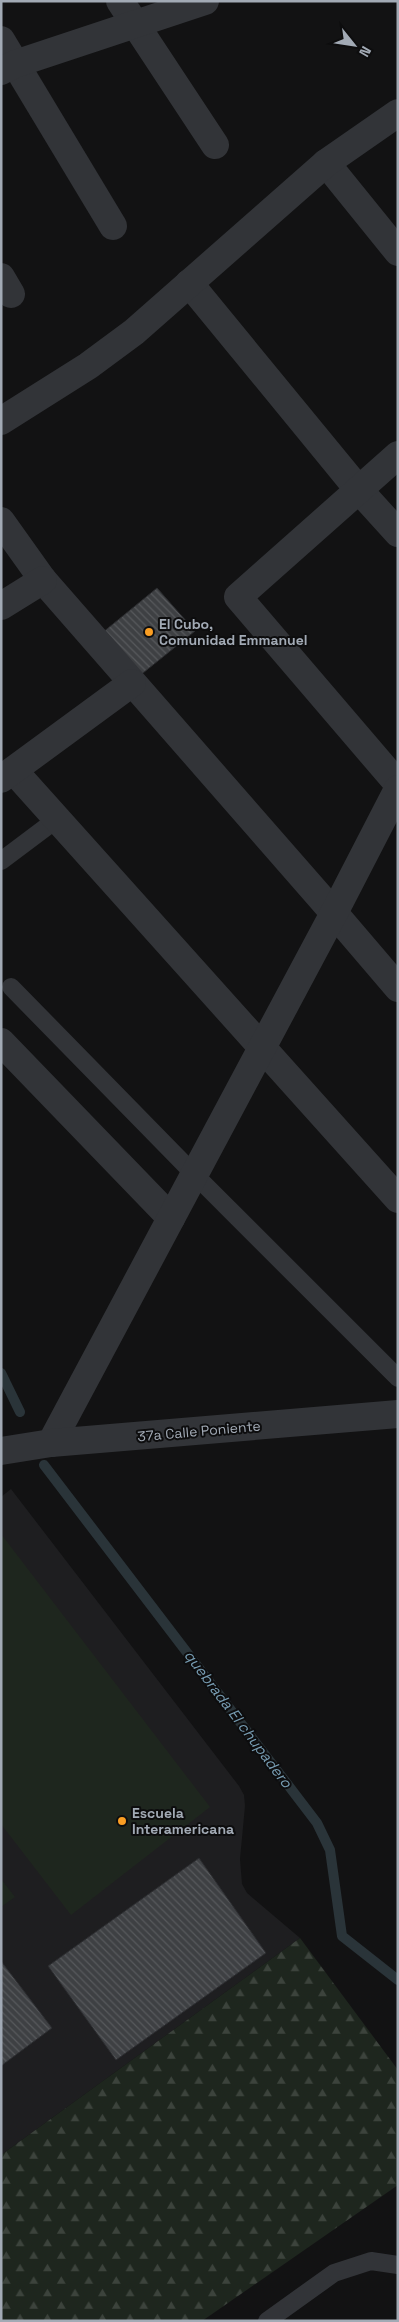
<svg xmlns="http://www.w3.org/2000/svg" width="399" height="2322" viewBox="0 0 399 2322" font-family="'Space Grotesk',sans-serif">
<defs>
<pattern id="forest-firs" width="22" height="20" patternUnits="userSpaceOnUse" patternTransform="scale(1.25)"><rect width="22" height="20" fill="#1e261e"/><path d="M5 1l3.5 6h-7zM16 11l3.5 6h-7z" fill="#3c433c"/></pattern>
<pattern id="building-back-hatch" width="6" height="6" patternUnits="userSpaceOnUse" patternTransform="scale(1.25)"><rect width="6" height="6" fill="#3e4043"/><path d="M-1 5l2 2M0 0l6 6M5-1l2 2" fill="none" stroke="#57595c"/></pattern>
</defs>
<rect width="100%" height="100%" fill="#121213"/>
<!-- built -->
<path fill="#1e1e20" d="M11,1489L239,1786L244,1795L245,1806L240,1859L242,1884L247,1893L300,1938L1,2155V1497Z"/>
<!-- forest -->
<path fill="url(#forest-firs)" d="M300,1938L398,2070V2185L202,2321H1V2155Z"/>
<!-- pitch -->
<g fill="#1e261e">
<path d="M1,1534L210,1807L71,1915L1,1824Z"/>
<path d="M1,1879L15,1897L1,1907Z"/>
</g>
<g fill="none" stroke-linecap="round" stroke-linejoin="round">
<!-- stream -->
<g stroke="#2a3439" stroke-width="10">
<path d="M1,1373L20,1412"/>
<path d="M44,1465L317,1823L330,1850L342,1936L398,1980"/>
</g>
</g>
<!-- building -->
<g fill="url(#building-back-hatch)" stroke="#2b2c2f">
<path d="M157,588L195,631L138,677L102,633Z"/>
<path d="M199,1858L266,1953L116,2060L48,1966Z"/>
<path d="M1,1961L52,2028L1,2066Z"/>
</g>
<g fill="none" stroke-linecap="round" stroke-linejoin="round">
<!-- service -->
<g stroke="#323438" stroke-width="18">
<path d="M1,861L57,819"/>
<path d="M11,987L194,1174L398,1378"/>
<path d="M267,2321L334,2273L371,2261L398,2265"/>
</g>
<!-- minor -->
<g stroke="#323438" stroke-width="28">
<path d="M120,1L215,145"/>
<path d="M1,40L113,226"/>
<path d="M1,71L15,64L205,1"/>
<path d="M326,163L398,252"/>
<path d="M1,277L11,294"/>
<path d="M189,283L358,489L398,533"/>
<path d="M1,421L88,366L134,332L326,163L398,113"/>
<path d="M398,455L238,597L398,784"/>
<path d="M1,521L43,580L334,913L398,988"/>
<path d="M1,606L43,580"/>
<path d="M14,771L398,1199"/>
<path d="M1,779L132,683"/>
<path d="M1,1042L171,1218"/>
<path d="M51,1443L334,913L398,789"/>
<path d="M1,1451L51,1443L398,1414"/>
</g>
</g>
<!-- markers -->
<g fill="#fa9e23" stroke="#0d0d0e" stroke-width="2">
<circle cx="149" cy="632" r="5"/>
<circle cx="122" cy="1821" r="5"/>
</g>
<g text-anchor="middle" stroke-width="4" stroke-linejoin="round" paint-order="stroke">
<!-- poi labels -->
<g font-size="14" font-weight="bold" fill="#a2aab5" stroke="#0d0d0e" text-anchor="start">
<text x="159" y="629">El Cubo,<tspan x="159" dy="16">Comunidad Emmanuel</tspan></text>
<text x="132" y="1818">Escuela<tspan x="132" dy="16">Interamericana</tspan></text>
</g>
<!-- street labels -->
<g font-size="14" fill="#a2aab5" stroke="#0d0d0e">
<text transform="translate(199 1431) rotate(-5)" y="5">37a Calle Poniente</text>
</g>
<!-- water labels -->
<g font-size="15" font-style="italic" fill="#779cb2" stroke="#0d0d0e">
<text transform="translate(238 1719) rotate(53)" y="5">quebrada El chupadero</text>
</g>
</g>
<!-- border -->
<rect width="399" height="2322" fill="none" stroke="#a2aab5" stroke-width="5"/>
<!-- north arrow -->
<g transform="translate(354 45) rotate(120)" stroke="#0d0d0e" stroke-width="4" paint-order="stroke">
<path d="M0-4L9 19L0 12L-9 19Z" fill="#a2aab5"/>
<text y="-8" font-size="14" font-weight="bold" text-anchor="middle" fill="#a2aab5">N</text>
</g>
</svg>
